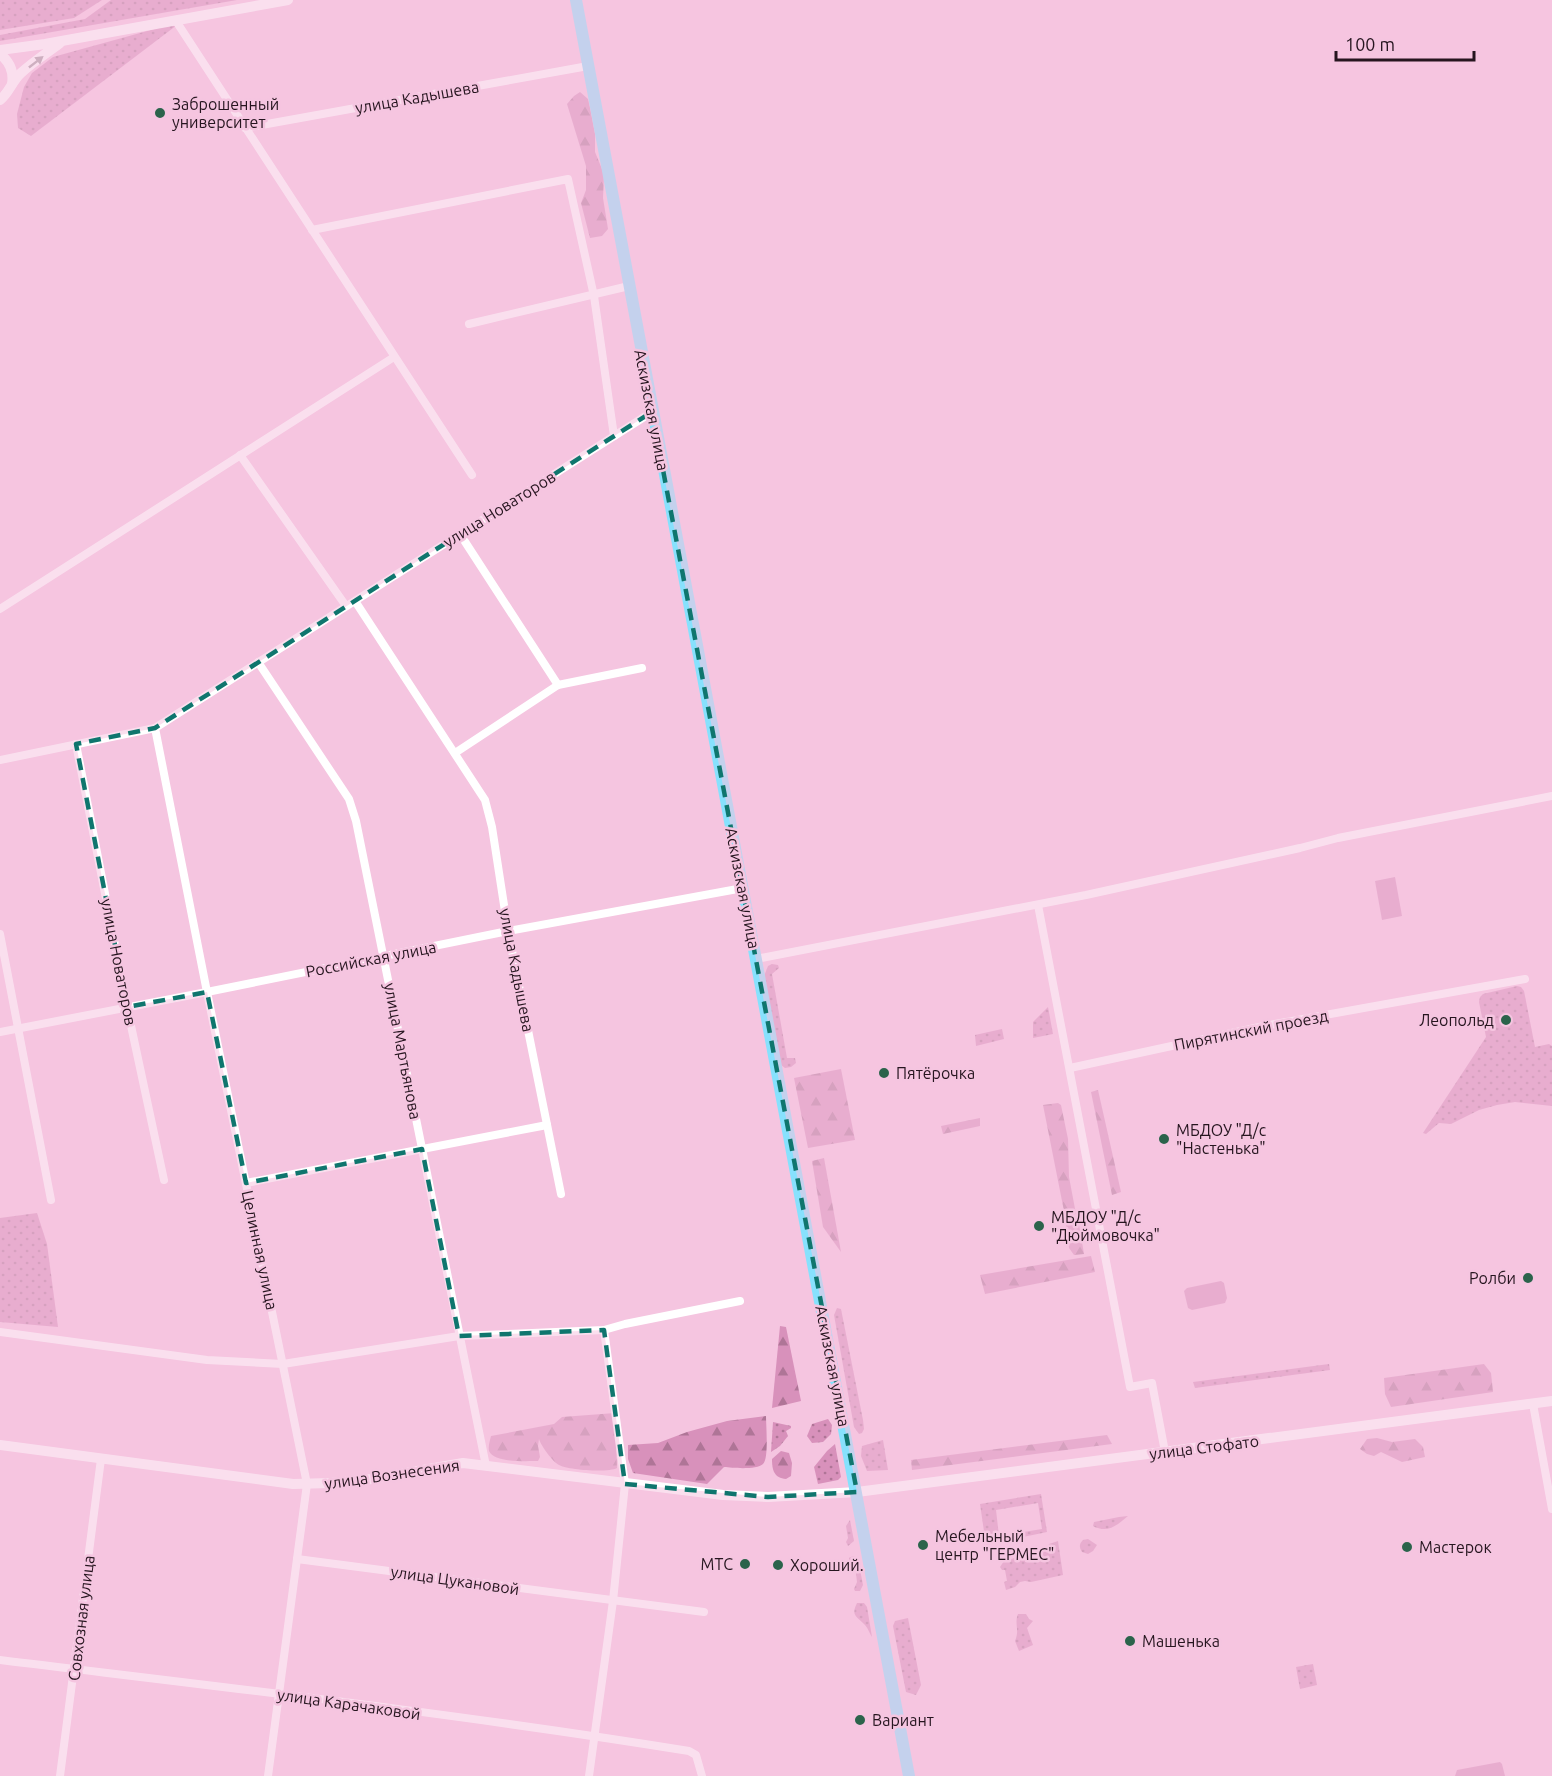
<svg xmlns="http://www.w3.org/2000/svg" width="1552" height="1776" viewBox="0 0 1552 1776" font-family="Ubuntu,sans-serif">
<defs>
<pattern id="grass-dots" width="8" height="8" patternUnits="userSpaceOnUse" patternTransform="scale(1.5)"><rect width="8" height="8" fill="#d891bb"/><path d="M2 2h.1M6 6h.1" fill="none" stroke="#af7597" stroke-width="1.8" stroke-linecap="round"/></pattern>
<pattern id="forest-firs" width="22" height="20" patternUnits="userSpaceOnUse" patternTransform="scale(1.5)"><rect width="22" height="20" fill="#d891bb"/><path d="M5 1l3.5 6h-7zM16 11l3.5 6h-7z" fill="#af7597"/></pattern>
</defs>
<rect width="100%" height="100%" fill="#f5c5e0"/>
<!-- grass -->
<g fill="url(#grass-dots)" fill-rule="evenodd">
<path d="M0,0H102L74,18L0,30Z"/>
<path d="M111,0H237L0,41V35L85,19Z"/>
<path d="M169,25H177L31,136L18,128L17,114L24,87L32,73L53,57Z"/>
<path d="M772,964L778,965L779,968L772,974L787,1058H795L796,1063L791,1067L785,1068L781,1065L764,976L768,966Z"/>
<path d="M1517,986L1521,987L1524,991L1535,1047L1549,1044L1552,1046V1106L1515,1102L1497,1105L1479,1110L1451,1124L1439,1123L1426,1134L1423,1133L1486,1037L1479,1002L1480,997L1483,994Z"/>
<path d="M1048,1007L1053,1034L1033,1038V1022Z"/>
<path d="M1002,1029L1004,1039L976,1046L975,1035Z"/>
<path d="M37,1213L47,1244L58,1327L0,1322V1218Z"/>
<path d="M837,1308L841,1309L863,1420L864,1429L862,1433L859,1434L854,1427L834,1315Z"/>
<path d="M1329,1364L1330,1370L1195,1388L1193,1382Z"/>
<path d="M828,1419L832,1425L831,1434L823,1442L812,1443L807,1436L812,1424Z"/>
<path d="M773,1422L791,1426V1428L786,1431L788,1436L780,1446L771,1452Z"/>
<path d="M883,1440L888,1470L867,1471L861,1456L862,1446Z"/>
<path d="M835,1444L841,1477L838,1480L818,1484L814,1467L827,1451Z"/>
<path d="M1041,1494L1047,1532L986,1545L980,1504ZM1038,1503L1042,1529L999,1536L996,1510Z"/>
<path d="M1128,1516C1117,1525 1108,1534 1093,1526L1094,1522L1119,1517Z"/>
<path d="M850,1520L854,1541L848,1546L846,1542L848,1538L846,1526Z"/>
<path d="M1088,1539L1097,1545L1093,1551L1088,1554L1082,1552C1079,1547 1079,1544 1083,1540Z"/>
<path d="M1058,1541L1063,1575L1031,1582L1025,1581L1020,1582L1015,1587L1006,1590L1004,1582L1007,1581L1005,1570H1002L1000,1567L1004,1561L1047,1549L1049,1544Z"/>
<path d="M853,1556L858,1559L863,1585L860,1591H855L854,1589L857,1582L855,1565L849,1561V1558Z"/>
<path d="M857,1603H864L867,1607L872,1637C869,1632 868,1628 864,1624C856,1616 851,1615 857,1603Z"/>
<path d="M1018,1614H1026L1029,1619L1033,1621L1027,1628L1033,1645L1019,1651L1015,1641C1020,1630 1014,1624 1018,1614Z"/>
<path d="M908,1618L921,1685L916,1695L906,1692L893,1626L895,1621Z"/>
<path d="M1313,1664L1317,1685L1300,1689L1296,1667Z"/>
</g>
<!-- forest -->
<g fill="url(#forest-firs)">
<path d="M580,92L588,99L590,108L595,134V152L604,174L603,198L608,229L602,236L590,238L581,203L586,190V166L567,104L574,96Z"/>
<path d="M841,1069L855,1140L808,1148L794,1078Z"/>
<path d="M1098,1090L1121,1192L1112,1195L1091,1092Z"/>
<path d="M1058,1103L1061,1105L1068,1139L1069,1177L1076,1214L1068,1216L1064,1211L1043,1105Z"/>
<path d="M980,1118V1126L943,1134L941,1126Z"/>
<path d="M824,1158L841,1252L823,1227L812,1161Z"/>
<path d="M1079,1224L1084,1254L1074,1255L1069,1248L1066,1225Z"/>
<path d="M1091,1256L1095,1272L985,1294L980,1275Z"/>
<path d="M780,1326L786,1327L801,1401L772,1408Z"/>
<path d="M1484,1364L1491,1373L1493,1392L1391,1407L1385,1394L1384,1378Z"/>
<path d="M615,1413L617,1468C608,1473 568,1470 559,1465C553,1462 541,1446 539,1439L538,1446L540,1457L538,1461C526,1461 494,1463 489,1451C488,1446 490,1440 491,1436L554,1424L562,1417Z"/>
<path d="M766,1416C766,1425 769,1459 763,1464C757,1470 733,1468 724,1467L707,1484L633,1473L628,1459V1445L658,1443L687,1432L727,1421Z"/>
<path d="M1107,1435L1112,1444L912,1470L911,1460Z"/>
<path d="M1377,1438L1392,1442L1415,1439L1423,1447L1425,1457L1402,1462L1381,1452L1374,1456L1367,1454L1360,1449L1367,1439Z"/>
<path d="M781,1451L789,1453L792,1463L791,1476L786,1479C774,1478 772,1470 772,1459Z"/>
</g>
<!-- garden -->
<g fill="#d891bb">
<path d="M1395,877L1402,916L1382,920L1375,881Z"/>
<path d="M1221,1281L1224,1283L1227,1298L1225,1303L1192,1310L1188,1308L1184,1291L1187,1288Z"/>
<path d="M1500,1762L1502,1764L1505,1776H1455L1457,1770Z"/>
</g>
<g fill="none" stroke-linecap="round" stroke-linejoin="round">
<!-- street -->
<g stroke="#fff" stroke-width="8">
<path d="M176,21L472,475"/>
<path d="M245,128L588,66"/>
<path d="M312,230L568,179L594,296L614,436"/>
<path d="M469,324L629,286"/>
<path d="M240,455L346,606"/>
<path d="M460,534L558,685"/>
<path d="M355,601L485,800L492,827L508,931L561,1194"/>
<path d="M0,609L394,357"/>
<path d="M258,662L349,799L356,821L486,1466"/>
<path d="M155,728L207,992L307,1484L268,1776"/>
<path d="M76,744L127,1007L164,1180"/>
<path d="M455,753L558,685L642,668"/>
<path d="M0,760L155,728L652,412"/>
<path d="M1038,905L1130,1387L1152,1383L1165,1452"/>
<path d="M0,934L51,1200"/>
<path d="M756,959L1086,895L1300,848L1338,838L1552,796"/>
<path d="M0,1032L207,992L508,931L743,888"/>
<path d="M1070,1068L1264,1026L1525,979"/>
<path d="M246,1183L547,1125"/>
<path d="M0,1332L207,1360L283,1364L459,1336L604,1330L625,1324L740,1301"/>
<path d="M1533,1404L1552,1509"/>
<path d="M297,1559L704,1612"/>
<path d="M0,1660C230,1688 460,1714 689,1751L696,1755L702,1776"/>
<path d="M60,1776L101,1459"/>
<path d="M589,1776L613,1601L625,1484L604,1330"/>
</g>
<!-- secondary -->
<g stroke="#fff" stroke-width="10">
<path d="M0,50L45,44L288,0"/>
<path d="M0,54C10,62 14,72 12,84"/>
<path d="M0,100C9,93 12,81 21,73C33,62 47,53 60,43"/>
<path d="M0,1445L293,1484L331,1483L372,1479L463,1463L723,1495L768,1497L857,1492L1552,1401"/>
</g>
<!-- primary -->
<path stroke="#87e1fd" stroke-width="12" d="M576,0L909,1776"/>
</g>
<!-- one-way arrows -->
<defs><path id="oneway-solid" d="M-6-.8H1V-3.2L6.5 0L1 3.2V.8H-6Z" transform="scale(1.5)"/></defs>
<use fill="#9d969a" href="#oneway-solid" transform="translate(36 62) rotate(-38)"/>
<!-- marked area -->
<path d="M0 0H1552V1776H0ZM652,412L857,1492L768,1497L625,1484L604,1330L459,1336L422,1149L246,1183L207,992L127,1007L76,744L155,728Z" fill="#f5c5e0" fill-opacity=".55" fill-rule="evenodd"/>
<path fill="none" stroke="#0f766e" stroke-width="4.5" stroke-dasharray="12 8" stroke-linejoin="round" d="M652,412L857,1492L768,1497L625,1484L604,1330L459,1336L422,1149L246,1183L207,992L127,1007L76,744L155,728Z"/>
<!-- markers -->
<g fill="#2b634b" stroke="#f5c5e0" stroke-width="2">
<circle cx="160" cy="113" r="6"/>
<circle cx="1506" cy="1020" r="6"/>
<circle cx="884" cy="1073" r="6"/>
<circle cx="1164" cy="1139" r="6"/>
<circle cx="1039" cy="1226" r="6"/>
<circle cx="1528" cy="1278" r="6"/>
<circle cx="923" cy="1545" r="6"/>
<circle cx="1407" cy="1547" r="6"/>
<circle cx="745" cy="1564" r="6"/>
<circle cx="778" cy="1565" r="6"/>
<circle cx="1130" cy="1641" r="6"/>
<circle cx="860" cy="1720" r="6"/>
</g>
<g text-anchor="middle" stroke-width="5" stroke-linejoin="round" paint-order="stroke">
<!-- street labels -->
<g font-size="16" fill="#26151f" stroke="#f5c5e0">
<text transform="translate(417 97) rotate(-10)" y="6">улица Кадышева</text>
<text transform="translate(652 410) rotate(79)" y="6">Аскизская улица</text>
<text transform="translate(499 509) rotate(-32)" y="6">улица Новаторов</text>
<text transform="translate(743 888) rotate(79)" y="6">Аскизская улица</text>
<text transform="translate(371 959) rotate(-11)" y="6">Российская улица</text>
<text transform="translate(119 962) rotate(79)" y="6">улица Новаторов</text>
<text transform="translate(517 970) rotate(79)" y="6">улица Кадышева</text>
<text transform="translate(1251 1030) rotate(-11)" y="6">Пирятинский проезд</text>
<text transform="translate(403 1051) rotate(79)" y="6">улица Мартьянова</text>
<text transform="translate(260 1250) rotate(78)" y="6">Целинная улица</text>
<text transform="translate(833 1366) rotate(79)" y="6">Аскизская улица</text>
<text transform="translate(1204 1447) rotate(-7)" y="6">улица Стофато</text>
<text transform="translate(392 1474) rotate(-8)" y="6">улица Вознесения</text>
<text transform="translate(455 1580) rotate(8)" y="6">улица Цукановой</text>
<text transform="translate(81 1618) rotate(-83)" y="6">Совхозная улица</text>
<text transform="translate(349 1704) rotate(8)" y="6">улица Карачаковой</text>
</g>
<!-- poi labels -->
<g font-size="16" fill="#26151f" stroke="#f5c5e0" text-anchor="start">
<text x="172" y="110">Заброшенный<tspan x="172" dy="18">университет</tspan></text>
<text x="1494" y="1026" text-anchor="end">Леопольд</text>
<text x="896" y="1079">Пятёрочка</text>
<text x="1176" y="1136">МБДОУ "Д/с<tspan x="1176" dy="18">"Настенька"</tspan></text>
<text x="1051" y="1223">МБДОУ "Д/с<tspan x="1051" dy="18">"Дюймовочка"</tspan></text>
<text x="1516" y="1284" text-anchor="end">Ролби</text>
<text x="935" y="1542">Мебельный<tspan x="935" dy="18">центр "ГЕРМЕС"</tspan></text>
<text x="1419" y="1553">Мастерок</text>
<text x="733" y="1570" text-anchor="end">МТС</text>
<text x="790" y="1571">Хороший.</text>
<text x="1142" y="1647">Машенька</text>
<text x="872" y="1726">Вариант</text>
</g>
</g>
<!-- scale -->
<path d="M1336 51v9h138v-9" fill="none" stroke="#26151f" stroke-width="3"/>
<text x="1345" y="51" font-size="18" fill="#26151f" stroke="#f5c5e0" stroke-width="4.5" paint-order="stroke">100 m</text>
</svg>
